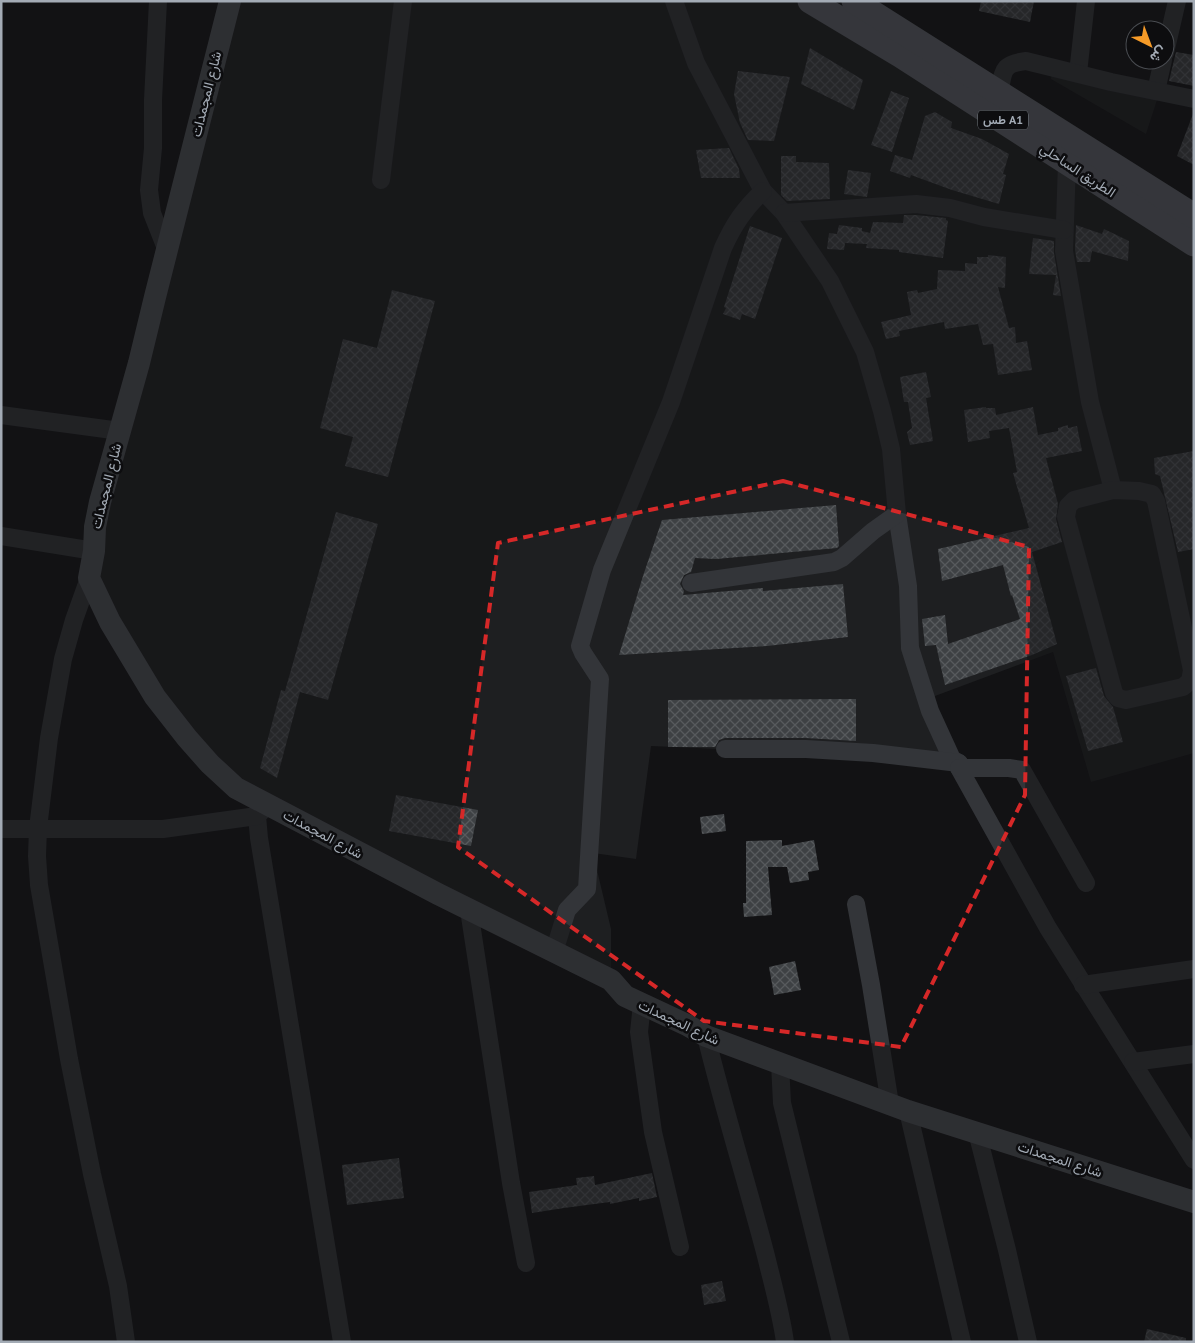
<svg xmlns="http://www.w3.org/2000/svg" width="1195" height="1343" viewBox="0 0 1195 1343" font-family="'PT Sans',Vazirmatn,sans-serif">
<defs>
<pattern id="building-cross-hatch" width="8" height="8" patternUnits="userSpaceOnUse" patternTransform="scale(1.25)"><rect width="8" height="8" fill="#3e4144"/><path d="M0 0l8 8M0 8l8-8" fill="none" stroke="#575a5d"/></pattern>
</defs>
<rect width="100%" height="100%" fill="#121214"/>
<!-- built -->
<g fill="#1e1f21">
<path d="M230,1H810L1194,244V753L1091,782L1053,652L927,699L952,759L651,746L636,859L593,853L611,929V980L236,788L110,622L94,551Z"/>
<path d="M1052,70L1157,100L1146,134L1051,79Z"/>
</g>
<!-- building -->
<g fill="url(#building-cross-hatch)">
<path d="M981,1H1034L1030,22L979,11Z"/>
<path d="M810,48L863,80L854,110L801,84Z"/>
<path d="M1176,52L1194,55V86L1169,81Z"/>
<path d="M738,71L790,77L774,141L748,140L740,123L734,94Z"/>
<path d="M891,91L909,98L892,152L871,145Z"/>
<path d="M935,112L952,122L951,128L982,139L1009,154L1003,174L1006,175L999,204L952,190L911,175L910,178L890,171L895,155L912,160L925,116Z"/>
<path d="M1193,114L1194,115V165L1177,156Z"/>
<path d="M729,148L739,169L740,178H701L696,150Z"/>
<path d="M781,156H796V162L829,163L830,199L787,201L781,195Z"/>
<path d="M848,170L871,173L867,197L844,194Z"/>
<path d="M904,215H916L946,218V220L948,221L943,258L899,252V250L866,248L867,244L845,243L844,250L827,249L829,233L837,234L839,225L862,228V231L870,233L873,222L903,223Z"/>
<path d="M1076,225L1102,234L1104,229L1129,241L1128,261L1092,251L1090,262H1077L1075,250Z"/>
<path d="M750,226L782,238L755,319L742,314L740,320L723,314L726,308L724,307Z"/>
<path d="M1033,238L1054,241V253L1061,296L1053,295L1056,275L1029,274Z"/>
<path d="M988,255L1006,257L1005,288L998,287L1009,328L1015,327L1016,343L1027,341L1032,370L998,375L993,344L983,345L978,324L945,329L944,322L899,331L900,336L886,339L881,322L911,315L907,292L917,290L918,293L937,289L938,270L965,271V263L977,264V257H988Z"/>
<path d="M392,290L435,301L388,477L345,466L353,437L320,428L343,339L377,348Z"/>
<path d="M926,372L931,397L926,398L933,441L910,445L907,432L912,428L908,402H904L900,377Z"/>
<path d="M986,407V408H995L996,415L1033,407L1038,435L1058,431V428L1068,425V428L1077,426L1082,451L1046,458L1058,504L1056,519L1062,542L1032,552L1057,644L1032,655L945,685L936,645L925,646L922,619L945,615L948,644L1020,619L1012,595L1011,596L1003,565L942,581L938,549L1029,528L1013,473L1017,472L1009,428L989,431L990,438L968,442L964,410Z"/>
<path d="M1194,451V549L1178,552L1160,476L1155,474L1154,458Z"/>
<path d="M836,505L839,546L837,548L716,559L695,558L691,572L684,575L680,584L684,591L683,595L763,588V591L843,584L848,637L767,646L619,655L643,576L662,520Z"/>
<path d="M336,512L378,524L328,700L300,692L277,778L260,768L281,690L285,691Z"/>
<path d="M1096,668L1104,696L1113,707L1123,742L1088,751L1066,676Z"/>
<path d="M856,699V741L806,738H725L719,740L715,747H668V700Z"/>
<path d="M396,795L478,810L471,846L389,831Z"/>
<path d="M724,814L726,831L702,834L700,817Z"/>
<path d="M782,840V846L814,840L819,870L808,872L809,880L790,883L787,867H768L772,915L744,917L743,903H746V841Z"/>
<path d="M795,961L801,990L774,995L769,967Z"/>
<path d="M399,1158L404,1198L347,1205L342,1165Z"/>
<path d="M652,1173L657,1197L639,1201V1198L610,1204V1202L564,1208L532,1213L529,1192L577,1185L576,1178L594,1176L595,1185Z"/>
<path d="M722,1281L726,1301L704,1305L701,1285Z"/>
<path d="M1147,1329L1186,1338V1342H1144Z"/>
</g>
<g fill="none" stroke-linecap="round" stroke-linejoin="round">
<!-- minor -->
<g stroke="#333539" stroke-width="18">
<path d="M158,1L153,100V148L149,190L152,213L167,251"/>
<path d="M674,1L696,63L763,191L784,213L830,281L865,352L882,411L891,449L897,514L908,586L910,648L930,711L952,759L959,763V768L1048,928L1194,1160"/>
<path d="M1165,53L1177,1"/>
<path d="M1078,73L1086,1"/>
<path d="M1156,91L1163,60"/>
<path d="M999,94C1004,72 1000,64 1026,61L1111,82L1194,99"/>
<path d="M1067,163L1064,251L1090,402L1113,490"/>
<path d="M381,180L403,1"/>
<path d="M784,213L916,204L950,208L984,217L1064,230"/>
<path d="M1,415L120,431"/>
<path d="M1113,490L1139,491L1152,494L1156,501L1192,670L1190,681L1183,687L1126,700L1118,698L1114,693L1066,517L1068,506L1074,500Z"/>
<path d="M1,536L94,551"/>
<path d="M89,578L74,620L63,659L49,738L38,828L37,856L39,885L69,1059L92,1174L118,1286L126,1342"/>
<path d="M691,583L834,562L842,558L873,531L897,514"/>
<path d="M725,749H806L873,753L959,763"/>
<path d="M959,768H1009L1022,770L1086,883"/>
<path d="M268,805L257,816L259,838L342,1342"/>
<path d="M1,829H163L257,816"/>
<path d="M856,904L871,985L890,1104"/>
<path d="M469,910L511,1183L526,1263"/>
<path d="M554,952L567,910L587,889L600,679L583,653L580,646L602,570L671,402L723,248C734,224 744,209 763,191"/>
<path d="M1083,985L1194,969"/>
<path d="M642,1004L639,1032L653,1132L680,1247"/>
<path d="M706,1036C724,1110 747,1183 766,1256C773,1285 781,1313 785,1342"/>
<path d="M1133,1062L1194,1054"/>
<path d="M780,1064L782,1103L841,1342"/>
<path d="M908,1111L962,1342"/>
<path d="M977,1132L1007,1250L1028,1342"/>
</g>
<!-- major -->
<path stroke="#4f5258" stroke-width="22" d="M230,1L155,297L139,363L100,502L95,527L94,551L89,578L110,622L155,697L187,738L210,764L236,788L438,894L611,980L625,996L687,1025L706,1036L908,1111L1194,1202"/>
<!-- highway -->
<g stroke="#5f636a" stroke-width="25">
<path d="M810,1L900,55L1194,244"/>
<path d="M854,1L1194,216"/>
</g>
</g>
<!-- marked area -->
<path d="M0 0H1195V1343H0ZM783,481L1029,547L1025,795L901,1047L704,1021L458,847L498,543Z" fill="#121214" fill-opacity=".55" fill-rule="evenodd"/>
<path fill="none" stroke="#d62828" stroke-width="4" stroke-dasharray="10 6" stroke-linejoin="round" d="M783,481L1029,547L1025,795L901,1047L704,1021L458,847L498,543Z"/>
<g text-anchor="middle" stroke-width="5" stroke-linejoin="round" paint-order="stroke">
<!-- shield labels -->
<rect fill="#0d0d0f" stroke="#767c83" stroke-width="1" x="978" y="110.5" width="50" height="19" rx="4"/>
<g font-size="12" font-weight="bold" fill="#a3abb5">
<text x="1003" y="124">طس A1</text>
</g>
<!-- street labels -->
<g font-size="14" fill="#a3abb5" stroke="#0d0d0f">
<text transform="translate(206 94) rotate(-76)" y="5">شارع المجمدات</text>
<text transform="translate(1078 170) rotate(33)" y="5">الطريق الساحلي</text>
<text transform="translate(106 486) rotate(-76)" y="5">شارع المجمدات</text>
<text transform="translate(323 834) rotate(28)" y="5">شارع المجمدات</text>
<text transform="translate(679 1022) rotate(25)" y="5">شارع المجمدات</text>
<text transform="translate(1060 1159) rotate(18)" y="5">شارع المجمدات</text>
</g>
</g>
<!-- border -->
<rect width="1195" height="1343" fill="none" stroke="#a3abb5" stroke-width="5"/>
<!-- north arrow -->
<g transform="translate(1150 45) rotate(138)"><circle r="24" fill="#0d0d0f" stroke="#494c51"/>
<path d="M0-4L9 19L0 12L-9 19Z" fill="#f69b28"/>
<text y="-8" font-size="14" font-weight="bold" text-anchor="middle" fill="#a3abb5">ش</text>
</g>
</svg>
